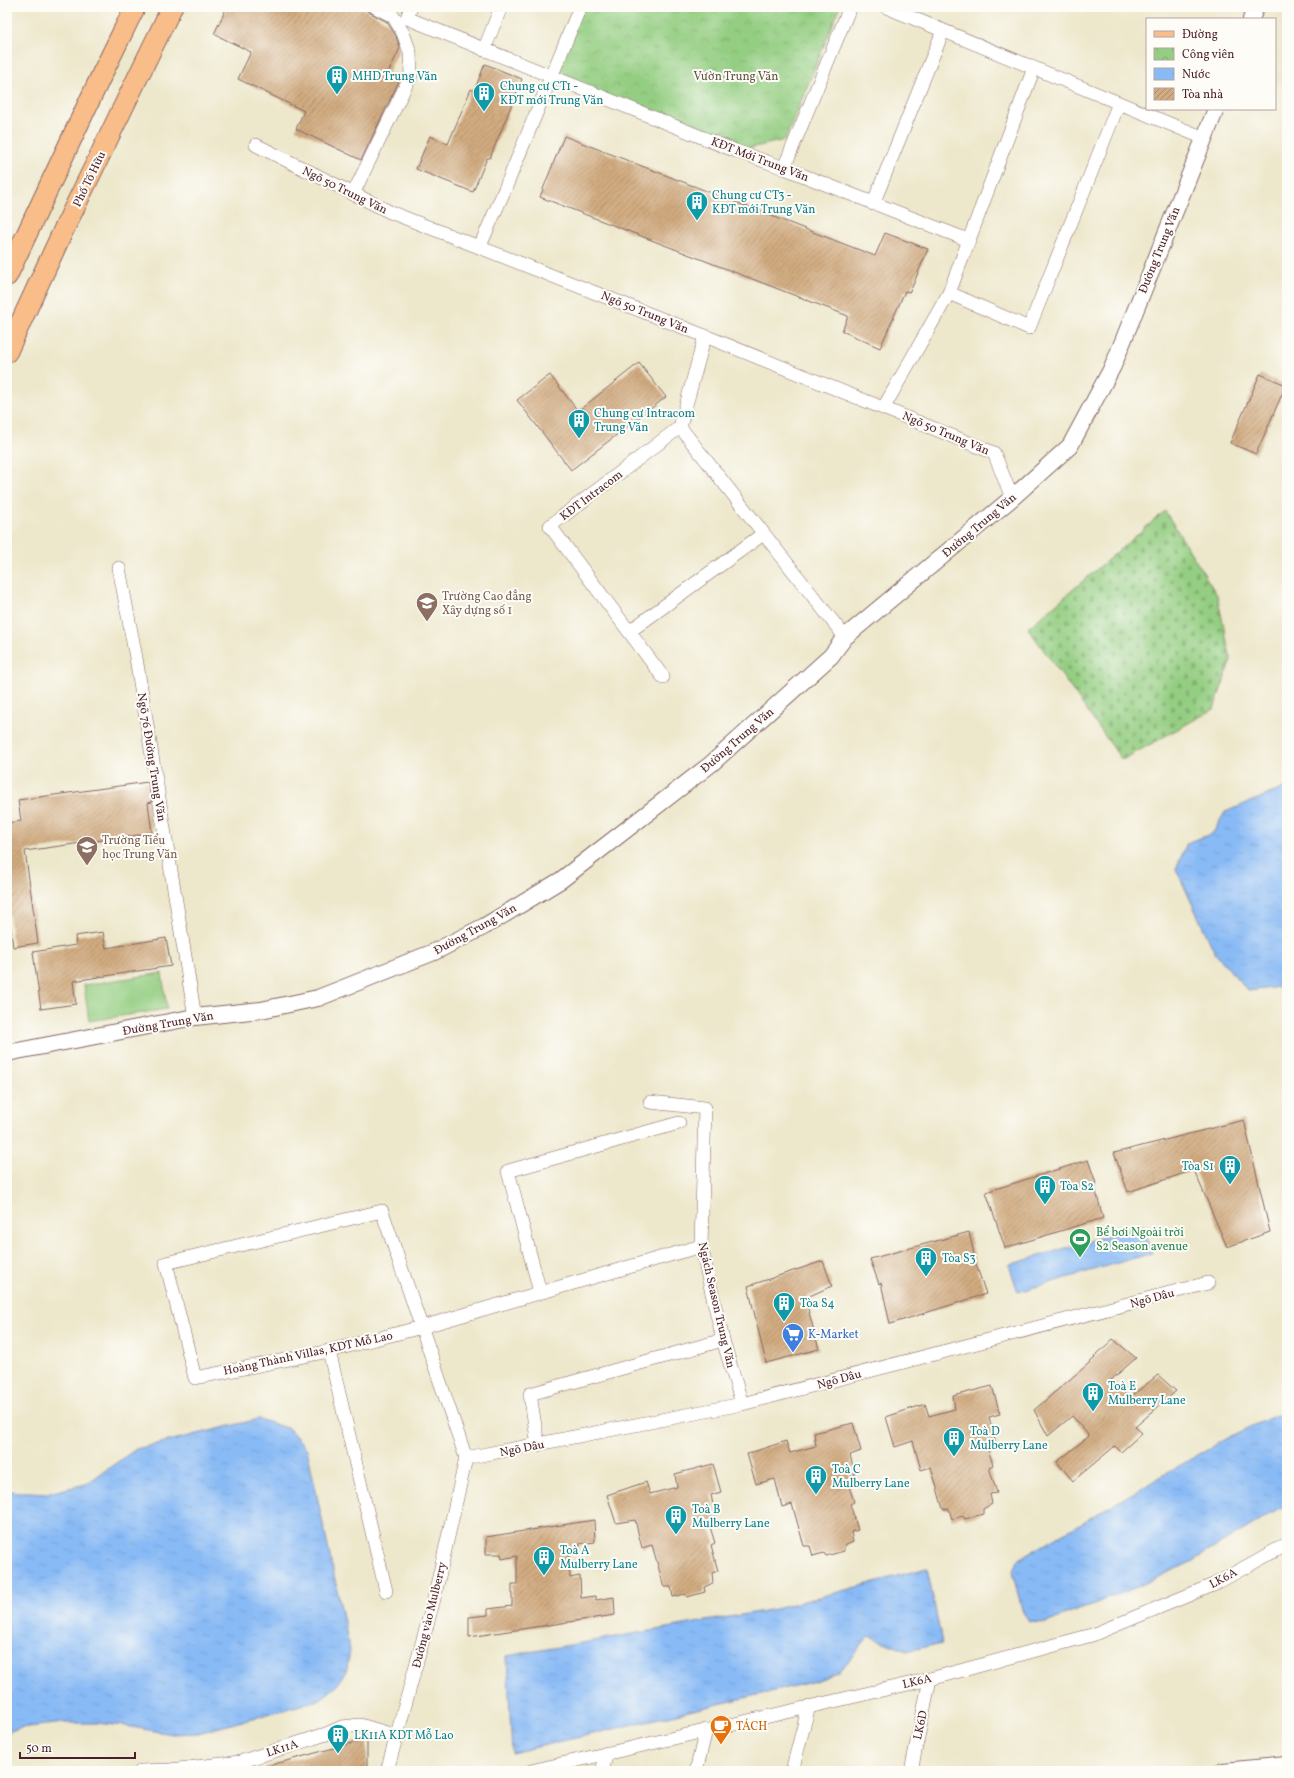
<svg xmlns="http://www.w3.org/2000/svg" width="1294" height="1778" viewBox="0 0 1294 1778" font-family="Vollkorn,serif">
<defs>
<pattern id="cemetery-stones" width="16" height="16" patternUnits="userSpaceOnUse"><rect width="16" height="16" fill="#94ce82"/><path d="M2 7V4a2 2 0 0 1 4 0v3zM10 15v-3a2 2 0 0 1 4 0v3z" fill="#81b070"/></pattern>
<pattern id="park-crowns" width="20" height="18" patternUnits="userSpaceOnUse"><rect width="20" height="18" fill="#94ce82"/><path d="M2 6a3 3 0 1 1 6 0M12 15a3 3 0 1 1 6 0" fill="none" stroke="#81b070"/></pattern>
<pattern id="water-ripples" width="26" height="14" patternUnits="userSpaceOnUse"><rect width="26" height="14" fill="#88baf5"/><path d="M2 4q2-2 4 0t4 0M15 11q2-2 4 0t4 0" fill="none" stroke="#779fd2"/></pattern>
<pattern id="building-hatch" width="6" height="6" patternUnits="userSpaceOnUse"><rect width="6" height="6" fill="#d1ab80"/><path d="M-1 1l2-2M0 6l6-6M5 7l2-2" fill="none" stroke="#ac8b69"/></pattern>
</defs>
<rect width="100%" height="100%" fill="#fdfcf7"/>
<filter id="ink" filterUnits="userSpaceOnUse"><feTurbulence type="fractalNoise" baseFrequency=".025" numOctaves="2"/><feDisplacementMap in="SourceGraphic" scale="8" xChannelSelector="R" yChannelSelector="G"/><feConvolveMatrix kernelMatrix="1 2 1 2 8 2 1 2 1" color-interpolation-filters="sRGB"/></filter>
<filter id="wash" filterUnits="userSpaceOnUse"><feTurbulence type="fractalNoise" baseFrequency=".012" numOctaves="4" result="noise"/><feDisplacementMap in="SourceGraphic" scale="16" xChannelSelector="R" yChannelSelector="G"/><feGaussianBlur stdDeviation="0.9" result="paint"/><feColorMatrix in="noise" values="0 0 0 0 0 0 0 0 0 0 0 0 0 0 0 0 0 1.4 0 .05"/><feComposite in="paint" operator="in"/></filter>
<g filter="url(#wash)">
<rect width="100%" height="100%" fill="#ede7cb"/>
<!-- cemetery -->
<path fill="url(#cemetery-stones)" stroke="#6f7656" d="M1165,511L1217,595L1231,660L1214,709L1122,760L1028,628Z"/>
<!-- park -->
<path fill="url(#park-crowns)" stroke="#6f7656" d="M580,7H840L785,140L736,151L552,76Z"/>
<!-- pitch -->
<path fill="#94ce82" stroke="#6f7656" d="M162,973L167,1009L89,1021L84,985Z"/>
<!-- water -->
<g fill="url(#water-ripples)" stroke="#696c90">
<path d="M1287,787V986L1248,991L1215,953L1176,869L1187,843L1213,833L1225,812Z"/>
<path d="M1143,1225L1152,1253L1018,1292L1009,1265Z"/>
<path d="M1287,1410V1504L1191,1562L1137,1587L1046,1623L1029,1622L1023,1613L1012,1571L1018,1560L1227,1438Z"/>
<path d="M259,1419L289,1429L307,1449L350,1650L347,1669L337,1686L319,1700L198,1733L172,1734L126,1726L96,1723H63L20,1728L7,1732V1491L49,1493L86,1484L136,1449Z"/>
<path d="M927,1568L942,1643L907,1651L869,1636L840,1671L816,1681L512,1753L507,1656L775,1609Z"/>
</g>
<g id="blocks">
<!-- building -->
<g fill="url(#building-hatch)">
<path d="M227,7H360L387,22L396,36L400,48L388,73L400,79L361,160L296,129L304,111L238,79L251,52L214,34Z"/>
<path d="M485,64L522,79L490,158H487L473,192L416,169L430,136L448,144L471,89L474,91Z"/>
<path d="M564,136L875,256L885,233L928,249L910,292L905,291L880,348L842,331L848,316L540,197Z"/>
<path d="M639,363L666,397L571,470L517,400L550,375L578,411Z"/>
<path d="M1260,374L1286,385L1256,454L1230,443Z"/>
<path d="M148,782L152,802L148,803L152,833L25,851L38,943L13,947L7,899V823L21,821L18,800Z"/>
<path d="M103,932L106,948L166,938L171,966L73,981L76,1004L41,1009L33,952L76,945L75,936Z"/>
<path d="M1244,1120L1270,1232L1227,1247L1194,1170L1128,1192L1114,1153Z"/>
<path d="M1088,1160L1096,1183L1094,1184L1103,1218L1005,1248L986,1192Z"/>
<path d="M969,1232L974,1254L973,1255L986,1294L890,1324L881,1283L879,1284L870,1259Z"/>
<path d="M823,1261L832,1286L805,1298L819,1349L766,1363L748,1286Z"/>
<path d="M1113,1339L1136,1358L1111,1380L1129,1398L1158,1375L1176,1391L1135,1427L1142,1433L1121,1452L1115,1446L1073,1481L1057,1462L1089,1436L1072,1416L1048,1436L1034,1410L1095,1358L1094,1357Z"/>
<path d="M992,1386L1000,1414L989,1417L996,1446L988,1449L993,1465L989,1467L997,1493L990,1494L992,1504L983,1509V1514L965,1519L963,1516L952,1519L949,1509H943L931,1467L921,1470L913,1441L895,1447L886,1417L925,1404L929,1416L955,1409L953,1396Z"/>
<path d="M853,1423L861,1451L850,1455L857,1483L849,1486L854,1502L850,1504L858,1530L851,1532L853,1542L844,1546V1551L826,1556L824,1553L813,1556L810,1546H804L792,1504L782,1507L775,1479L756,1484L747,1454L786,1441L790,1453L816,1446L814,1433Z"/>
<path d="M713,1464L721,1492L711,1495L717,1524L710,1527L715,1543L711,1545L718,1571L712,1573L713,1583L704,1587L705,1592L687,1597L685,1594L673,1597L671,1587H664L652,1545L642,1548L635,1520L616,1523L607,1495L646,1482L650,1494L677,1487L675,1474Z"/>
<path d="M594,1520L595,1542L579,1544L580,1547L568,1549L570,1578L580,1576L581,1598L595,1596L596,1600L614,1597L615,1615L469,1637V1617L488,1615V1609L512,1606V1584H517V1556L502,1559L501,1554H486V1537Z"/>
<path d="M367,1739V1771H264V1767Z"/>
</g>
</g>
</g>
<g filter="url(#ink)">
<use href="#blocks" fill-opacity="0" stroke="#836563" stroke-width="1"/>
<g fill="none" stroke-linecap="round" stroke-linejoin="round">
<!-- minor casing -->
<g stroke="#836563" stroke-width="14">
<g id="minor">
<path d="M411,7L407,18L736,151L784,168L968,240"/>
<path d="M886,7L1204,138"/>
<path d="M484,50L501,7"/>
<path d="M256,145L390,212L705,336L994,453L1012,498"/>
<path d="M784,168L850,7"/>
<path d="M353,194L411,75L410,52L403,33L393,16L375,7"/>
<path d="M873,204L943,31"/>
<path d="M480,246L502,196L580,7"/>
<path d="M949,293L1029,328L1119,103"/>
<path d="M884,407L949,293L1034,68"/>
<path d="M680,427L845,637"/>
<path d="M119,568L136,658L195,1017"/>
<path d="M630,631L763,534"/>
<path d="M663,677L550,526L680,427L705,336"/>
<path d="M650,1102L705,1108L701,1246L723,1340L742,1404"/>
<path d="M540,1292L508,1171L679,1123"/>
<path d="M329,1351L386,1591"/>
<path d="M538,1445L530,1394L723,1340"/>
<path d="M466,1458L382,1211L166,1263L195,1378L329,1351L422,1327L701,1246"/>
<path d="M466,1458L742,1404L1208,1283"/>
<path d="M141,1771L170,1770L240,1762L326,1734L342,1727L360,1725L397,1736"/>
<path d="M387,1771L433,1603L466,1458"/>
<path d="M531,1771L930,1679L1092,1635L1213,1585L1287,1544"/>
<path d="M602,1771L607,1753"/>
<path d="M696,1771L706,1730"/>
<path d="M792,1771L809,1706"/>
<path d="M911,1771L930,1679"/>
</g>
</g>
<!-- tertiary casing -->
<g stroke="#836563" stroke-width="18">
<g id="tertiary">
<path d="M1251,19L1256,7"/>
<path d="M7,1053L195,1017L261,1010L318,998L434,952L485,926L561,880L587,860L711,764L831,656L845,637L1012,498L1070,446L1113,366L1216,109"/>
<path d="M1223,1771L1287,1765"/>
</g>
</g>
<!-- primary casing -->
<g stroke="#836563" stroke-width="22">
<g id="primary">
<path d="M7,276L102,74L135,7"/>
<path d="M7,352L63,231L172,7"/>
</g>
</g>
<!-- minor -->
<use href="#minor" stroke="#fff" stroke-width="13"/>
<!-- tertiary -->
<use href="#tertiary" stroke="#fff" stroke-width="16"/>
<!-- primary -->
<use href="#primary" stroke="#f8bd89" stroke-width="20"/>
</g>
</g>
<!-- icons -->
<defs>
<g id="building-pin" transform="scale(1.15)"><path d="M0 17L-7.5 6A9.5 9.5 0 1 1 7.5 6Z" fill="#0f9aa8" stroke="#fdfcf7"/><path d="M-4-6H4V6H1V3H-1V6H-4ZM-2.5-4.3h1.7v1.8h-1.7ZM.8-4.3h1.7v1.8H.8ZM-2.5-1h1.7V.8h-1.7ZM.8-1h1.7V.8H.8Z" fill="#fff"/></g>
<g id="university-pin" transform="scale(1.15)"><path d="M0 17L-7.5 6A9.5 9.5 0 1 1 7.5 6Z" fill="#8d6e63" stroke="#fdfcf7"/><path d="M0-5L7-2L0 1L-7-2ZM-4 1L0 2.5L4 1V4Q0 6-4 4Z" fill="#fff"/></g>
<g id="school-pin" transform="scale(1.15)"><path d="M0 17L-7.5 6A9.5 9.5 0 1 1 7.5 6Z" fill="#8d6e63" stroke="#fdfcf7"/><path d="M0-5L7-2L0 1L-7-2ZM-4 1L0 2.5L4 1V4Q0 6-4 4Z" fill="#fff"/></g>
<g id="stadium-pin" transform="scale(1.15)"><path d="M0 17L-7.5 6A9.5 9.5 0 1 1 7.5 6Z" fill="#2e9e5b" stroke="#fdfcf7"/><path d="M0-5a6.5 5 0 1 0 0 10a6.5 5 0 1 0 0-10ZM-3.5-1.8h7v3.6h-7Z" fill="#fff"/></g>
<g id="supermarket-pin" transform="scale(1.15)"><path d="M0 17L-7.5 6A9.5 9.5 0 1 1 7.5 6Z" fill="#3f7fe0" stroke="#fdfcf7"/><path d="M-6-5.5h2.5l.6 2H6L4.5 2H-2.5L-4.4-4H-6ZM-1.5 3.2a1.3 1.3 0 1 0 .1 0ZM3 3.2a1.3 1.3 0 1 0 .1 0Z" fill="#fff"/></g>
<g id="cafe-pin" transform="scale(1.15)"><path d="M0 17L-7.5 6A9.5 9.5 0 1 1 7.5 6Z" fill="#e8710a" stroke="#fdfcf7"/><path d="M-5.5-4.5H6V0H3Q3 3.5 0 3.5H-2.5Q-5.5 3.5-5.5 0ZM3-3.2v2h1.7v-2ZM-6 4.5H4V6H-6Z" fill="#fff"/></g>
</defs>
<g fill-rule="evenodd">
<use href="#building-pin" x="337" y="76"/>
<use href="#building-pin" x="484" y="93"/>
<use href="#building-pin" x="697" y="202"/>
<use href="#building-pin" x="579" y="420"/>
<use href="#university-pin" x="427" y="603"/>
<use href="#school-pin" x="87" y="847"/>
<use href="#building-pin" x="1230" y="1166"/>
<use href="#building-pin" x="1045" y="1186"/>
<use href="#stadium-pin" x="1080" y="1239"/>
<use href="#building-pin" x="926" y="1258"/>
<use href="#building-pin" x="784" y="1303"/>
<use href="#supermarket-pin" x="793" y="1334"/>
<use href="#building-pin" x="1093" y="1393"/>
<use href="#building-pin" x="954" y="1438"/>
<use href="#building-pin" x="816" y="1476"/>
<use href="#building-pin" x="676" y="1516"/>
<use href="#building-pin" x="544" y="1557"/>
<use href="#cafe-pin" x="721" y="1726"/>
<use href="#building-pin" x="338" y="1735"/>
</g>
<g text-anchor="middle" stroke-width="4" stroke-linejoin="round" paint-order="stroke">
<!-- culture labels -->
<g font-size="12" fill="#0d838f" stroke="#fdfcf7" text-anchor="start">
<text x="352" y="80">MHD Trung Văn</text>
<text x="500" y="90">Chung cư CT1 -<tspan x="500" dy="14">KĐT mới Trung Văn</tspan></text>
<text x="712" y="199">Chung cư CT3 -<tspan x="712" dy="14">KĐT mới Trung Văn</tspan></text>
<text x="594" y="417">Chung cư Intracom<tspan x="594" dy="14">Trung Văn</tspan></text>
<text x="1214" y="1170" text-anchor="end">Tòa S1</text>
<text x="1060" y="1190">Tòa S2</text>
<text x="942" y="1262">Tòa S3</text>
<text x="800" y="1307">Tòa S4</text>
<text x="1108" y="1390">Toà E<tspan x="1108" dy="14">Mulberry Lane</tspan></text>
<text x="970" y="1435">Toà D<tspan x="970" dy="14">Mulberry Lane</tspan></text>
<text x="832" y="1473">Toà C<tspan x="832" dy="14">Mulberry Lane</tspan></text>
<text x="692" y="1513">Toà B<tspan x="692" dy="14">Mulberry Lane</tspan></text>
<text x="560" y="1554">Toà A<tspan x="560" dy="14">Mulberry Lane</tspan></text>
<text x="354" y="1739">LK11A KDT Mỗ Lao</text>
</g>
<!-- park labels -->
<g font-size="12" fill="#605445" stroke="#fdfcf7">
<text x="736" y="80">Vườn Trung Văn</text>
</g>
<!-- street labels -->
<g font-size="12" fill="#4a1f2b" stroke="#fdfcf7">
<text transform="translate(760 159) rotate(21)" y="4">KĐT Mới Trung Văn</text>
<text transform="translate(89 179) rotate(-64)" y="4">Phố Tố Hữu</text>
<text transform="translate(345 190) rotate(26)" y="4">Ngõ 50 Trung Văn</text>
<text transform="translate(1159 250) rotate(-68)" y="4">Đường Trung Văn</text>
<text transform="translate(645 312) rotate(22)" y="4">Ngõ 50 Trung Văn</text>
<text transform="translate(946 433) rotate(23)" y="4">Ngõ 50 Trung Văn</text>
<text transform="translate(591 495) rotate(-37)" y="4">KĐT Intracom</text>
<text transform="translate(979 525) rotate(-40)" y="4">Đường Trung Văn</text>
<text transform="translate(737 740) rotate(-41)" y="4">Đường Trung Văn</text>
<text transform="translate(152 757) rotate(81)" y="4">Ngõ 76 Đường Trung Văn</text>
<text transform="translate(475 929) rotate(-29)" y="4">Đường Trung Văn</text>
<text transform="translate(168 1023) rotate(-10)" y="4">Đường Trung Văn</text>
<text transform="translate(1152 1298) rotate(-15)" y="4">Ngõ Dâu</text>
<text transform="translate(717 1305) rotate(77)" y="4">Ngách Season Trung Văn</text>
<text transform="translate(308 1353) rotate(-12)" y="4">Hoàng Thành Villas, KDT Mỗ Lao</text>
<text transform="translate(839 1379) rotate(-15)" y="4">Ngõ Dâu</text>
<text transform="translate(522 1448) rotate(-11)" y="4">Ngõ Dâu</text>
<text transform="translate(1223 1578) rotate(-28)" y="4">LK6A</text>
<text transform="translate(429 1615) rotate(-76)" y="4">Đường vào Mulberry</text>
<text transform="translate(917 1681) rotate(-13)" y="4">LK6A</text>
<text transform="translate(920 1725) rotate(-78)" y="4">LK6D</text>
<text transform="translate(282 1748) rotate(-18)" y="4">LK11A</text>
</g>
<!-- education labels -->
<g font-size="12" fill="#785e54" stroke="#fdfcf7" text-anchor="start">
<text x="442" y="600">Trường Cao đẳng<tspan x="442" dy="14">Xây dựng số 1</tspan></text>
<text x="102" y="844">Trường Tiểu<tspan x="102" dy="14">học Trung Văn</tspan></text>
</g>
<!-- leisure labels -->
<g font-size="12" fill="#27864d" stroke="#fdfcf7" text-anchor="start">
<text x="1096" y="1236">Bể bơi Ngoài trời<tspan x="1096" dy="14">S2 Season avenue</tspan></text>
</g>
<!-- shop labels -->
<g font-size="12" fill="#366cbe" stroke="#fdfcf7" text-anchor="start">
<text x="808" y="1338">K-Market</text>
</g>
<!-- food labels -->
<g font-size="12" fill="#c56008" stroke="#fdfcf7" text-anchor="start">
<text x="736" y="1730">TÁCH</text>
</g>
</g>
<!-- margin -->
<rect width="1294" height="1778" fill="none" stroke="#fdfcf7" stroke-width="24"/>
<!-- legend -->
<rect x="1146" y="18" width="130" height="92" fill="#fdfcf7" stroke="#b5a4a5"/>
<rect x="1154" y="31" width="20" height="6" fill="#f8bd89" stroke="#b5a4a5"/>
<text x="1182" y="38" font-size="12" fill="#4a1f2b">Đường</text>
<rect x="1154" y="48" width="20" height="12" fill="url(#park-crowns)" stroke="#b5a4a5"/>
<text x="1182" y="58" font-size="12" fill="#4a1f2b">Công viên</text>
<rect x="1154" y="68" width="20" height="12" fill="url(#water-ripples)" stroke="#b5a4a5"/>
<text x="1182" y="78" font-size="12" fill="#4a1f2b">Nước</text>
<rect x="1154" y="88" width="20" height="12" fill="url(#building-hatch)" stroke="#b5a4a5"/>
<text x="1182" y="98" font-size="12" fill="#4a1f2b">Tòa nhà</text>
<!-- scale -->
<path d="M20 1752v6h115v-6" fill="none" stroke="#4a1f2b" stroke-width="2"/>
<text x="26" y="1752" font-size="12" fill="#4a1f2b" stroke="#fdfcf7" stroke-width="3" paint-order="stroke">50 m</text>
</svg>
